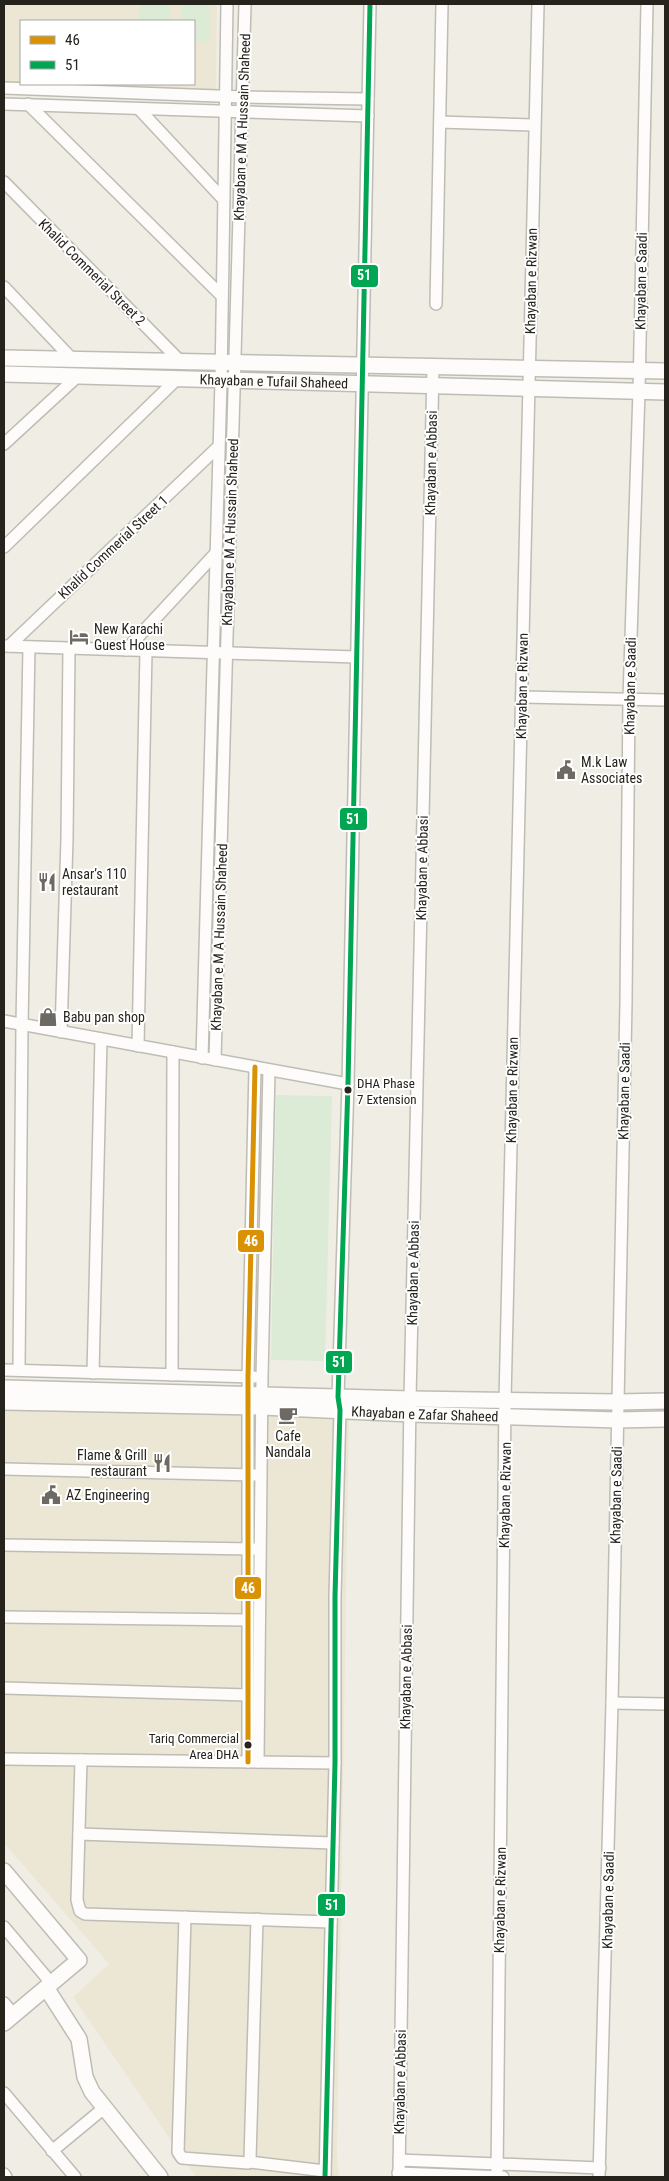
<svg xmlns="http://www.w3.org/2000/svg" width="669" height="2181" viewBox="0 0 669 2181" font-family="'Roboto Condensed',sans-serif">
<rect width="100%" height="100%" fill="#f0eee4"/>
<!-- built -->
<g fill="#ece7d4" fill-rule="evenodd">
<path d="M4,4H217L216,90L4,84ZM21,21H194V84H21Z"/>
<path d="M4,1408L349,1414L337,2153L339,2177H196L73,1997L109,1964L4,1843Z"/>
</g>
<!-- green -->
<g fill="#dbebd5">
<rect x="139" y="4" width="31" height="17"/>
<path d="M182,4H210L209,41H194V21H182Z"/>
<path d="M276,1095L332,1096L325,1361L271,1360Z"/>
</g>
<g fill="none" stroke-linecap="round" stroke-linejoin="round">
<!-- minor casing -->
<g stroke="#bebcb4" stroke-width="14">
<g id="minor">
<path d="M4,88L244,97L368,99"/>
<path d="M4,104L368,116"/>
<path d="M28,104L222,296"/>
<path d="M139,109L223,199"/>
<path d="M440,122L533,125"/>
<path d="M4,182L181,362"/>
<path d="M4,287L73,360"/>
<path d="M436,304L442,4"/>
<path d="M4,444L79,375"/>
<path d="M4,547L176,380"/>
<path d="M4,646L356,657"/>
<path d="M9,646L218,447"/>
<path d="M126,650L215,554"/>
<path d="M522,697L665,700"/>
<path d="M4,1021L348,1084"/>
<path d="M61,1032L67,839L69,648"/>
<path d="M138,1046L146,651"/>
<path d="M202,1058L221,381L227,4"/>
<path d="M215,1060L245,4"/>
<path d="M4,1370L254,1377"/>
<path d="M19,1370L22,1025L29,647"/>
<path d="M93,1373L101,1039"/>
<path d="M172,1375L173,1052"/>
<path d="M4,1469L254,1475"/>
<path d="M4,1545L254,1549"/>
<path d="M4,1617L247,1620"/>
<path d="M4,1688L248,1695"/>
<path d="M612,1703L665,1704"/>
<path d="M4,1759L335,1763"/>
<path d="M81,1760L77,1900L80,1911L85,1914L331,1922"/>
<path d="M248,1762V1377L255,1067"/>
<path d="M258,1762L262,1377L269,1070"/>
<path d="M79,1834L333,1843"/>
<path d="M185,1917L178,2152L182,2158L248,2163L250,2159L257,1919"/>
<path d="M4,1927L52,1984"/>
<path d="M4,2003L14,2015"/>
<path d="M4,2093L75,2177"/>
<path d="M52,2151L104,2108"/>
<path d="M399,2160L600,2168"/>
<path d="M250,2162L325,2171"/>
<path d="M398,2173L503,2177"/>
<path d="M4,2174L6,2177"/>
<path d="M325,2177L335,1763V1596L340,1410L338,1397L348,1084L370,4"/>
<path d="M399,2177L410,1399L433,368"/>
<path d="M497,2177L505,1400L538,4"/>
<path d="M599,2177L612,1703L626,1002L629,699L639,391L647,4"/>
</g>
</g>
<!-- tertiary casing -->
<g stroke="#bebcb4" stroke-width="18">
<g id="tertiary">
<path d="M4,358L665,371"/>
<path id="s1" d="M4,374L665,392"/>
<path d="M4,1388L410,1399L618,1402L665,1401"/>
<path id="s2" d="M4,1402L262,1407L411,1414L617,1420L665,1419"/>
<path d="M4,1871L79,1960L4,2023"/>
<path d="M47,1989L79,2039L85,2077L92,2092L160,2177"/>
</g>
</g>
<!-- minor -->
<use href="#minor" stroke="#fdfcfb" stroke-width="11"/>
<!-- tertiary -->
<use href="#tertiary" stroke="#fdfcfb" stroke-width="15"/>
<!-- bus-1 casing -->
<g stroke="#fff" stroke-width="9">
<path id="bus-1" d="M248,1762V1377L255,1067"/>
</g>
<!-- bus-2 casing -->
<g stroke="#fff" stroke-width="9">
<path id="bus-2" d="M325,2177L335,1763V1596L340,1410L338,1397L348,1084L370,4"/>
</g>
<!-- bus-1 -->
<use href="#bus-1" stroke="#d89204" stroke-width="5"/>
<!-- bus-2 -->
<use href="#bus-2" stroke="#00a651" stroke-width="5"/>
</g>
<!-- icons -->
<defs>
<g id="hotel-bare" transform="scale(1.5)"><path d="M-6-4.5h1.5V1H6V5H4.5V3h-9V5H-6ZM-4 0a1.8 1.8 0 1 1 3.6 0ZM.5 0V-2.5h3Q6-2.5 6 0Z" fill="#6c6a62" stroke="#fff" stroke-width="2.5" paint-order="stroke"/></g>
<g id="civic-bare" transform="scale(1.5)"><path d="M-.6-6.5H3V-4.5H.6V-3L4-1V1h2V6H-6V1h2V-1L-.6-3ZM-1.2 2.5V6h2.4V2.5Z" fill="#6c6a62" stroke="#fff" stroke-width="2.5" paint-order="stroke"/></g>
<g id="restaurant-bare" transform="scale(1.5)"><path d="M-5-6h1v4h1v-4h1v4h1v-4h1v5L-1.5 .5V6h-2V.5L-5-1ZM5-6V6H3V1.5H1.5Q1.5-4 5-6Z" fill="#6c6a62" stroke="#fff" stroke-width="2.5" paint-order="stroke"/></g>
<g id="shop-bare" transform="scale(1.5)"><path d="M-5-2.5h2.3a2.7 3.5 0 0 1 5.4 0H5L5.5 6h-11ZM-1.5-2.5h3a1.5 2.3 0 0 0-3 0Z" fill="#6c6a62" stroke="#fff" stroke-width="2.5" paint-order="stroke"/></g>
<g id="cafe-bare" transform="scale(1.5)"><path d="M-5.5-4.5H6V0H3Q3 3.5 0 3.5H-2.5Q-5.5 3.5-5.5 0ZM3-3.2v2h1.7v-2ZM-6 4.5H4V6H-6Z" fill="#6c6a62" stroke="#fff" stroke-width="2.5" paint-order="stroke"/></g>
</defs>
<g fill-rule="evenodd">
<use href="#hotel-bare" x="79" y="637"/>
<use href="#civic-bare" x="566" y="770"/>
<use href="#restaurant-bare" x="47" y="882"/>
<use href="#shop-bare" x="48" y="1017"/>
<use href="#cafe-bare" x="288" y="1415"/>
<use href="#restaurant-bare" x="162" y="1463"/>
<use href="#civic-bare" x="51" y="1495"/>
</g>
<!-- markers -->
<g fill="#25231c" stroke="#fff" stroke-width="2">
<circle cx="348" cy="1090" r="4.5"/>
<circle cx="248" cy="1745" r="4.5"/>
</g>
<g text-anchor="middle" stroke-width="4" stroke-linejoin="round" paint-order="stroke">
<!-- bus labels -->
<g font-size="13" fill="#25231c" stroke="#fff" text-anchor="start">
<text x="357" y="1088">DHA Phase<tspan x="357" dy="16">7 Extension</tspan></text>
<text x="239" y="1743" text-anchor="end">Tariq Commercial<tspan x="239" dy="16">Area DHA</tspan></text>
</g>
<!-- street labels -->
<g font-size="14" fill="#25231c" stroke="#fff">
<text transform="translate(242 127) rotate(-88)" y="5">Khayaban e M A Hussain Shaheed</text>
<text transform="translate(92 272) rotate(45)" y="5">Khalid Commerial Street 2</text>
<text transform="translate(531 281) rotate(-89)" y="5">Khayaban e Rizwan</text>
<text transform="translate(641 281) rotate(-89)" y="5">Khayaban e Saadi</text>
<text dy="5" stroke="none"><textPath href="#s1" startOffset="270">Khayaban e Tufail Shaheed</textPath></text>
<text transform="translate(431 463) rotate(-89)" y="5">Khayaban e Abbasi</text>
<text transform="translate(230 532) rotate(-88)" y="5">Khayaban e M A Hussain Shaheed</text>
<text transform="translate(113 547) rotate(-43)" y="5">Khalid Commerial Street 1</text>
<text transform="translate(522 686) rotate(-89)" y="5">Khayaban e Rizwan</text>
<text transform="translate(630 686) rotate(-89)" y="5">Khayaban e Saadi</text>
<text transform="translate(422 868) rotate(-89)" y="5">Khayaban e Abbasi</text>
<text transform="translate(219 937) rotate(-88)" y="5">Khayaban e M A Hussain Shaheed</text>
<text transform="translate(512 1090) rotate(-89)" y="5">Khayaban e Rizwan</text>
<text transform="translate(624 1091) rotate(-89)" y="5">Khayaban e Saadi</text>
<text transform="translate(413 1273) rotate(-89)" y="5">Khayaban e Abbasi</text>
<text dy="5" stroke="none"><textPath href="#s2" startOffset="421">Khayaban e Zafar Shaheed</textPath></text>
<text transform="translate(505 1495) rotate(-89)" y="5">Khayaban e Rizwan</text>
<text transform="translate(616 1495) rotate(-89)" y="5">Khayaban e Saadi</text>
<text transform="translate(406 1677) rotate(-89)" y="5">Khayaban e Abbasi</text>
<text transform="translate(500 1900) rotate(-89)" y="5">Khayaban e Rizwan</text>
<text transform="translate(608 1900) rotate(-89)" y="5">Khayaban e Saadi</text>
<text transform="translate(400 2082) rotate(-89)" y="5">Khayaban e Abbasi</text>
</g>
<!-- poi labels -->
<g font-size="14" fill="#25231c" stroke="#fff" text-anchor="start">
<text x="94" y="634">New Karachi<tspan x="94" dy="16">Guest House</tspan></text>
<text x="581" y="767">M.k Law<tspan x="581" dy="16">Associates</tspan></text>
<text x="62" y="879">Ansar’s 110<tspan x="62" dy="16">restaurant</tspan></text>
<text x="63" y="1022">Babu pan shop</text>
<text x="288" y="1441" text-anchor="middle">Cafe<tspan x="288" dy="16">Nandala</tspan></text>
<text x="147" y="1460" text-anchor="end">Flame &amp; Grill<tspan x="147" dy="16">restaurant</tspan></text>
<text x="66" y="1500">AZ Engineering</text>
</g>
</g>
<g stroke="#fff" stroke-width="2">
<rect x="350" y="264" width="29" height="24" rx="5" fill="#00a651"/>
<rect x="339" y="807" width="29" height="24" rx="5" fill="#00a651"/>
<rect x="237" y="1229" width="28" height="24" rx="5" fill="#d89204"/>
<rect x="325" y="1350" width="28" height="24" rx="5" fill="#00a651"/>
<rect x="234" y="1576" width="28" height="24" rx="5" fill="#d89204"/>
<rect x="317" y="1893" width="29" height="24" rx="5" fill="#00a651"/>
</g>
<g font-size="14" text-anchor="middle" font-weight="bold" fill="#fff">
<text x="364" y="280">51</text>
<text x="353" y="824">51</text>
<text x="251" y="1246">46</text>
<text x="339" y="1367">51</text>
<text x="248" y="1593">46</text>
<text x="332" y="1910">51</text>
</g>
<!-- border -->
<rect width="669" height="2181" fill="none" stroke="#25231c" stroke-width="10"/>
<!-- legend -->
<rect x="20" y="20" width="175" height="65" fill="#ffffff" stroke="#a8a7a4"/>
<rect x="30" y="36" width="25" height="8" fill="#d89204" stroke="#a8a7a4"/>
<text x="65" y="45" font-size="15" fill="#25231c">46</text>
<rect x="30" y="61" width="25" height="8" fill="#00a651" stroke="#a8a7a4"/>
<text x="65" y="70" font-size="15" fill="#25231c">51</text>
</svg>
